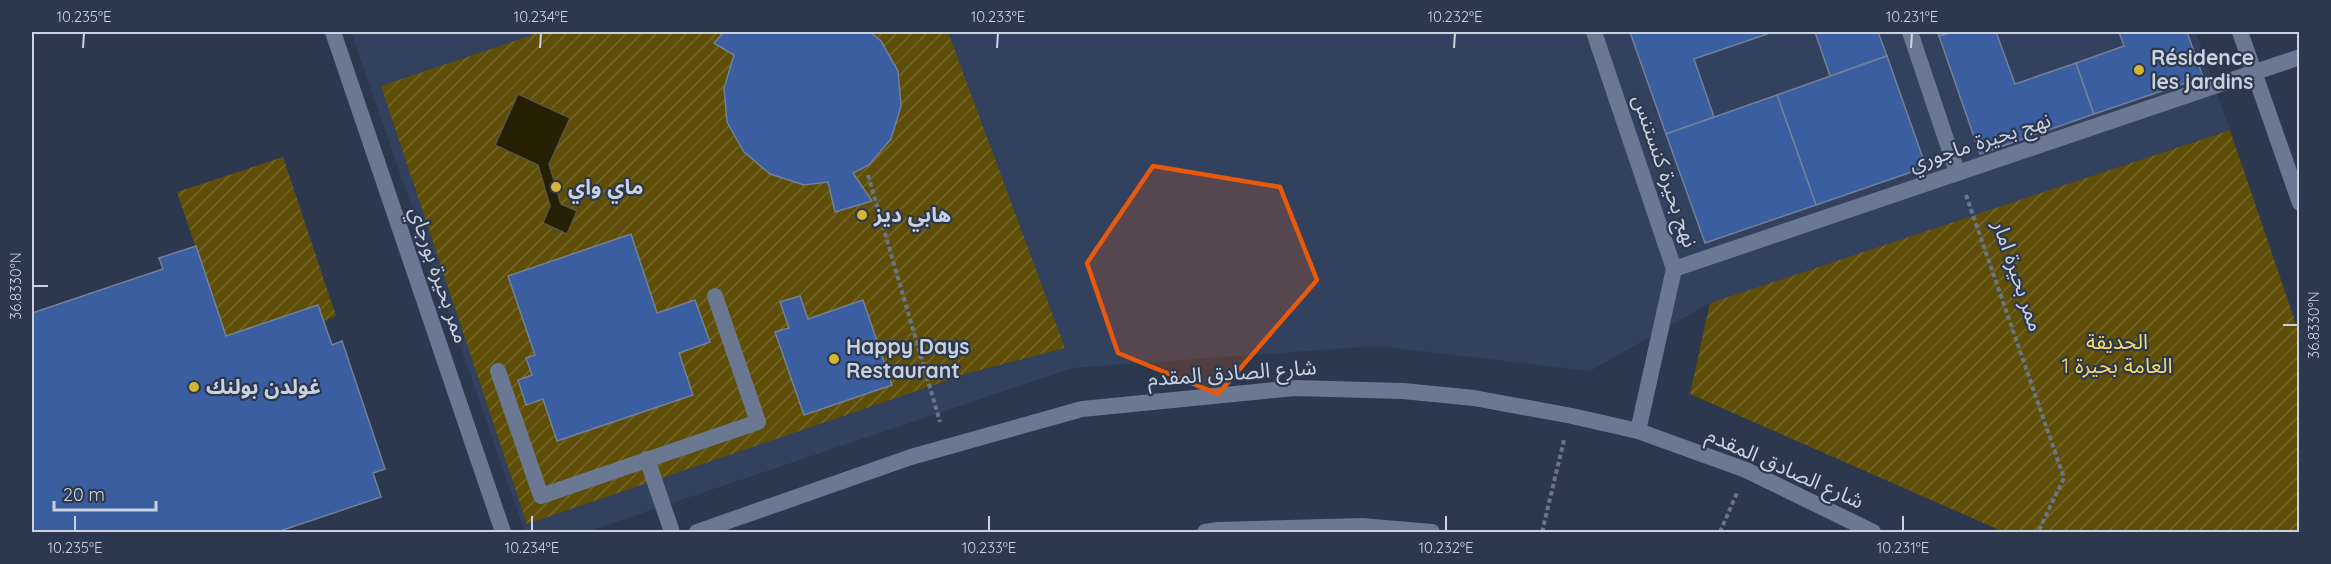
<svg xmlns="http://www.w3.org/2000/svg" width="2331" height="564" viewBox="0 0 2331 564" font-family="Quicksand,'Noto Sans Arabic',sans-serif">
<defs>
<pattern id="garden-furrows" width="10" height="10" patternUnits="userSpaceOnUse" patternTransform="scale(1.5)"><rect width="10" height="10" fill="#5e4e08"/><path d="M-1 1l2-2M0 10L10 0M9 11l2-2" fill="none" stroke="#74672c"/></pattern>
</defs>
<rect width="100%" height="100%" fill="#2c384e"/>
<!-- built -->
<path fill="#32415e" d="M351,32H2196L2230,130L1710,303L1590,371L1377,346L1073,368L586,532H525Z"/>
<!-- garden -->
<g fill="url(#garden-furrows)">
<path d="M541,32H948L1065,348L969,373L527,524L381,86Z"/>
<path d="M2230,130L2299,333V532H2004L1690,394L1710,303Z"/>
<path d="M283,157L336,316L324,321L318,305L226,336L177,192Z"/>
</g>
<!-- water -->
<path fill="#271f03" stroke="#585545" stroke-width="1.5" d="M518,94L570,118L549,164L561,204L577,211L567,234L543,223L550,206L538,165L495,145Z"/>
<!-- building -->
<g fill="#3b5ea0" stroke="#728099" stroke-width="1.5">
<path d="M724,32H870L881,41L898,71L901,106L891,139L869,165L853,173L872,201L835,212L828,182L804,185L770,174L744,152L727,122L724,88L734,55L714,43Z"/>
<path d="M1630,32H1773L1694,59L1714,117L1666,134Z"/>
<path d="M1815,32H1878L1887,56L1830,76Z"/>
<path d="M1937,32H1953L1939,36Z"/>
<path d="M1953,32H1996L2015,84L2076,63L2094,114L1980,154L1939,36Z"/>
<path d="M2119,32H2187L2203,77L2094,114L2076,63L2124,46Z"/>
<path d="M1887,56L1926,167L1816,205L1777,95Z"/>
<path d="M1777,95L1816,205L1705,243L1666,134Z"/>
<path d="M631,234L657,313L695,300L710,342L679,353L693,395L557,441L543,399L526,405L518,380L532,375L526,358L535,355L508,276Z"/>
<path d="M196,246L226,336L318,305L332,345L342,341L385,469L373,473L381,497L277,532H32V435L33,434L32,429V313L163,269L159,258Z"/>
<path d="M800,296L808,319L863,300L892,385L804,415L775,332L789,328L780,302Z"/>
</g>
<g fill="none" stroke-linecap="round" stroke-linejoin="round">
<!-- path -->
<g stroke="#6a7588" stroke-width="4" stroke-dasharray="4.5 3" stroke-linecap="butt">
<path d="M868,175L940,422"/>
<path d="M1966,195L2064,478L2038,532"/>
<path d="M1542,532L1564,440"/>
<path d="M1720,532L1737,493"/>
</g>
<!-- service -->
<g stroke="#6a7891" stroke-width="16">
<path d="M498,371L541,496L758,422L715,296"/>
<path d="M647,459L672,532"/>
</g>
<!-- pedestrian -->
<g stroke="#6a7891" stroke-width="16">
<path d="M333,32L503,532"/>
<path d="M1910,32L1957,172"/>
</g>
<!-- minor -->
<g stroke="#6a7891" stroke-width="16">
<path d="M1594,32L1674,269L1638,431"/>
<path d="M1674,269L2300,57"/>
</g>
<!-- tertiary -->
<path stroke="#6a7891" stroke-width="16" d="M2240,32L2300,203"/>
<!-- secondary -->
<g stroke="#6a7891" stroke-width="16">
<path d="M697,532L911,457L1082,409L1295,388L1403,391L1474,398L1572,416L1638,431L1746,470L1873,532"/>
<path d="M1205,532L1218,530L1362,526L1432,532"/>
</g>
</g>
<!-- marked area -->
<path fill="#e8590c" fill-opacity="0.2" stroke="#e8590c" stroke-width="4.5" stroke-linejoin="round" d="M1153,166L1280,187L1317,280L1218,394L1118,353L1087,263Z"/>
<!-- ticks -->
<path fill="none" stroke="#cad2e0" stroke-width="2" d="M83,48L84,33M540,48L541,33M997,48L998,33M1454,48L1455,33M1911,48L1912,33M33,286H48M2283,325H2298M75,531V516M532,531V516M989,531V516M1446,531V516M1903,531V516"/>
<!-- markers -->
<g fill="#d5b534" stroke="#2c384e" stroke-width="2">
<circle cx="2139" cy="70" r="6"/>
<circle cx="556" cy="187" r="6"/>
<circle cx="862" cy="215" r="6"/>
<circle cx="834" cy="359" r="6"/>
<circle cx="194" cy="387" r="6"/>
</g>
<g text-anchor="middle" stroke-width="4.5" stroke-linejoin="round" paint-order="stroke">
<!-- poi labels -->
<g font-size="21" font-weight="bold" fill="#cad2e0" stroke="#2c384e" text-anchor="start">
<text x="2151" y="65">Résidence<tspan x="2151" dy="24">les jardins</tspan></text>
<text x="568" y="194">ماي واي</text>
<text x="874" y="222">هابي ديز</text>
<text x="846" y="354">Happy Days<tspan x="846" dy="24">Restaurant</tspan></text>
<text x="206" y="394">غولدن بولنك</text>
</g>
<!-- street labels -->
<g font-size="21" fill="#cad2e0" stroke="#2c384e">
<text transform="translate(1980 142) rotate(-18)" y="7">نهج بحيرة ماجوري</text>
<text transform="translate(1665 171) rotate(71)" y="7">نهج بحيرة كنستنس</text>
<text transform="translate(439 275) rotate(71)" y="7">ممر بحيرة بورجاي</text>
<text transform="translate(2018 276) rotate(71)" y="7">ممر بحيرة امار</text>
<text transform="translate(1232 373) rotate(-4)" y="7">شارع الصادق المقدم</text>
<text transform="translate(1785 468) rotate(24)" y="7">شارع الصادق المقدم</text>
</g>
<!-- park labels -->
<g font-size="21" fill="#fcdb60" stroke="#2c384e">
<text x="2117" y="349">الحديقة<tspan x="2117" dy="24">العامة بحيرة 1</tspan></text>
</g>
</g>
<!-- border -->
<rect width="2331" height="564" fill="none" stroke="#2c384e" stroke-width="66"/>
<!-- scale -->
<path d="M54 501v9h102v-9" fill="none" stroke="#cad2e0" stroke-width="3"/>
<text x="63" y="501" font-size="18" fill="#cad2e0" stroke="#2c384e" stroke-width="4.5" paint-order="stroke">20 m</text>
<rect x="33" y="33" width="2265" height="498" fill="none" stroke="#cad2e0" stroke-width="2"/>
<g font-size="15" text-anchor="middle" fill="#cad2e0">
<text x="84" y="22">10.235°E</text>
<text x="541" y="22">10.234°E</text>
<text x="998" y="22">10.233°E</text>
<text x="1455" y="22">10.232°E</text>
<text x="1912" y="22">10.231°E</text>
<text transform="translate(16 286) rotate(-90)" y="5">36.8330°N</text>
<text transform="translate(2314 325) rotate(-90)" y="5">36.8330°N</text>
<text x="75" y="553">10.235°E</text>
<text x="532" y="553">10.234°E</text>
<text x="989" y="553">10.233°E</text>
<text x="1446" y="553">10.232°E</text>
<text x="1903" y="553">10.231°E</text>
</g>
</svg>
